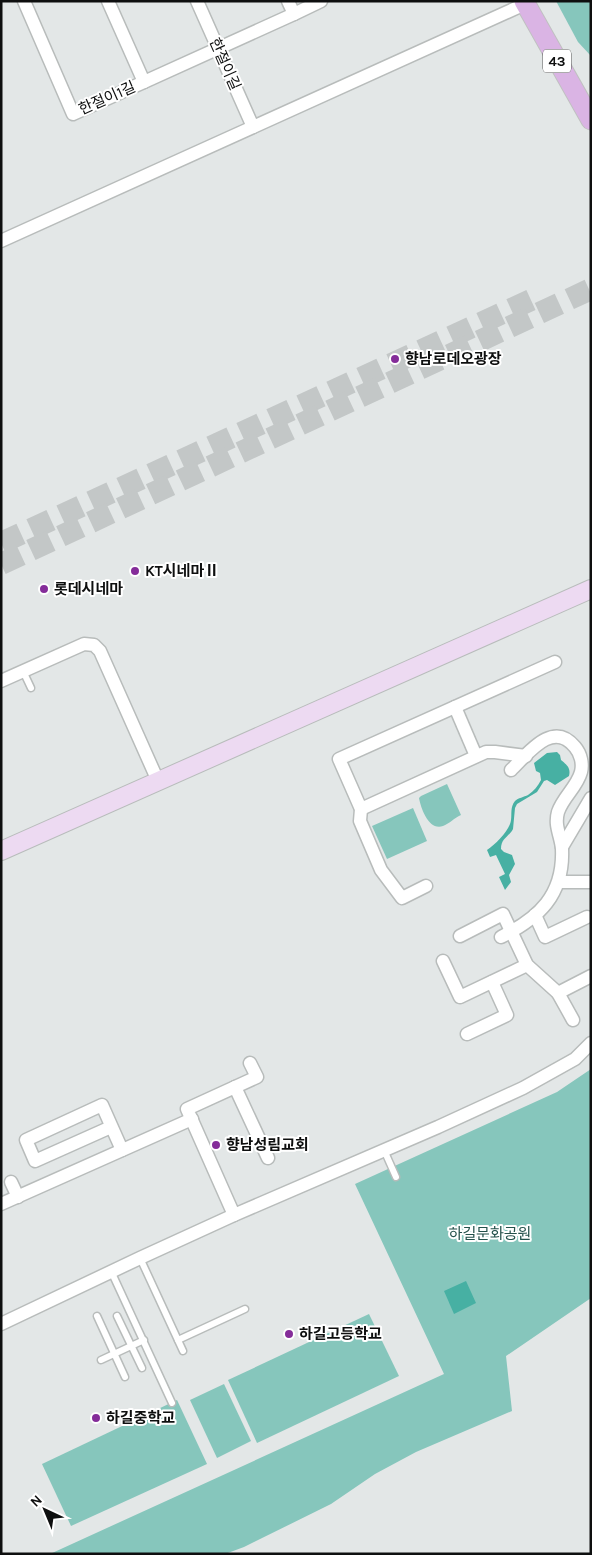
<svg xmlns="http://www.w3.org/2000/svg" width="592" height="1555" viewBox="0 0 592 1555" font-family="Karla,'Noto Sans KR',sans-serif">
<rect width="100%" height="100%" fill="#e3e7e7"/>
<!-- green -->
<g fill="#86c6bc">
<path d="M556,1H591V56L578,42Z"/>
<path d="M447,784L461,815C454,818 449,824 443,826C429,831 421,809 419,798L421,796Z"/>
<path d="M413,808L427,841L387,859L372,826Z"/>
<path d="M591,1069V1298L506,1356L512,1411L416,1452L375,1474L331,1504L244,1547L225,1554H50L444,1374L355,1184L557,1092Z"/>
<path d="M369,1314L399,1376L257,1443L228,1380Z"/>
<path d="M224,1384L251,1441L217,1458L190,1400Z"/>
<path d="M177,1400L207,1464L71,1526L42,1464Z"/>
</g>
<!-- water -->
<g fill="#47b0a3">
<path d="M557,752L560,755L561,760C567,765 571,768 569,776L555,785L547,780L544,781L537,792L517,804L515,808L513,829C509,837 501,838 501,849L504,852L512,855L515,864L509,875L511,882L505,890L499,877L505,874L496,855L490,857L487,850C496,844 510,830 511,820C512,814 510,807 515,801C518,798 524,797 528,795C534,791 538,786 541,780L540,773L536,771L534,763L547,753Z"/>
<path d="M466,1281L476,1303L454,1314L444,1291Z"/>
</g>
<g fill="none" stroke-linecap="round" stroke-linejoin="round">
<!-- highway-tunnel -->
<g stroke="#c3c7c7" stroke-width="22" stroke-dasharray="22 11" stroke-linecap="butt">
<path d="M1,543L531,300"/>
<path d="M1,564L591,289"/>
</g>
<!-- lane casing -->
<g stroke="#b8bcbb" stroke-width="9">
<g id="lane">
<path d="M23,671L31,688"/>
<path d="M384,1150L396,1177"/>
<path d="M140,1258L183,1351"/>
<path d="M111,1271L172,1403"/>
<path d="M97,1316L125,1377"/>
<path d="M117,1316L142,1368"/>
<path d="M178,1340L245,1309"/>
<path d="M101,1360L144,1340"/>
</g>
</g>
<!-- street casing -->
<g stroke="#b8bcbb" stroke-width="15">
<g id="street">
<path d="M24,1L73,114L144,82L108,1"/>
<path d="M197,1L253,127"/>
<path d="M288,1L294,14L321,1"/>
<path d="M144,82L294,14"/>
<path d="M1,241L525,4"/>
<path d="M1,681L84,644L94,645L100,651L158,781"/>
<path d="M455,707L476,756"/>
<path d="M361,809L486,752H495L526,756"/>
<path d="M562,847L591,798"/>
<path d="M559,882H591"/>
<path d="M426,886L402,898L381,870L360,821L361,809L339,759L555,662"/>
<path d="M535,915L545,937L587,917"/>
<path d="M460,936L503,914L527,965L558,993L591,976"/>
<path d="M501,937C539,918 564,895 562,849C561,836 554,826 558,812C563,797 577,787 581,772C583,764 581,754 575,747C552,719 527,755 511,770"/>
<path d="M443,961L460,997L527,965"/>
<path d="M558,993L573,1020"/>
<path d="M467,1034L507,1015L492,982"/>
<path d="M235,1087L268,1158"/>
<path d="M111,1127L35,1161L26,1140L102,1105L122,1150"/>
<path d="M11,1182L18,1197"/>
<path d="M1,1204L192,1119"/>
<path d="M234,1215L187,1109L257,1077L250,1063"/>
<path d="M1,1324L140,1258L234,1215L438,1127L523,1088L575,1059L591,1043"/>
</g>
</g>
<!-- secondary casing -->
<g stroke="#b8bcbb" stroke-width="20">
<path id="secondary" d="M1,851L591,589"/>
</g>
<!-- primary casing -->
<g stroke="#c0c1c1" stroke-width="21">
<path id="primary" d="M524,1L591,120"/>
</g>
<!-- lane -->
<use href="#lane" stroke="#fff" stroke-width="6"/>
<!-- street -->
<use href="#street" stroke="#fff" stroke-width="12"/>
<!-- secondary -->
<use href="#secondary" stroke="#eddaf2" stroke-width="18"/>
<!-- primary -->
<use href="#primary" stroke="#dab4e4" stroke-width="19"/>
</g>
<!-- markers -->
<g fill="#842c99" stroke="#fff" stroke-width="2">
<circle cx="395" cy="359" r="5"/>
<circle cx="135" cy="571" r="5"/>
<circle cx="44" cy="589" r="5"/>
<circle cx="216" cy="1145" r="5"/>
<circle cx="289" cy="1334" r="5"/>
<circle cx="96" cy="1418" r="5"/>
</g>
<g text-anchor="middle" stroke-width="4" stroke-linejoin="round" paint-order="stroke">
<!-- shield labels -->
<rect fill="#fff" stroke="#565757" stroke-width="1" x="543" y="49.5" width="28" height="23" rx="4"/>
<g font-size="14" font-weight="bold" fill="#0e0f0f">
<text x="557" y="66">43</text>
</g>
<!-- street labels -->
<g font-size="15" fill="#0e0f0f" stroke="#fff">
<text transform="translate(225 64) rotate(66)" y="5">한절이길</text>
<text transform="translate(107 98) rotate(-24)" y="5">한절이1길</text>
</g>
<!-- poi labels -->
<g font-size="15" font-weight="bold" fill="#0e0f0f" stroke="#fff" text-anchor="start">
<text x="405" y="364">향남로데오광장</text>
<text x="145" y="576">KT시네마Ⅱ</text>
<text x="54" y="594">롯데시네마</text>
<text x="226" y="1150">향남성림교회</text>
<text x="299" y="1339">하길고등학교</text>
<text x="106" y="1423">하길중학교</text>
</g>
<!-- park labels -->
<g font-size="15" fill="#24514b" stroke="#fff">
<text x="490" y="1239">하길문화공원</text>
</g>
</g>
<!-- border -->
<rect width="592" height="1555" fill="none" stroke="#0e0f0f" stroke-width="5"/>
<!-- north arrow -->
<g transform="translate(45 1510) rotate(316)" stroke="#ffffff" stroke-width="4" paint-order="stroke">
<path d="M0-4L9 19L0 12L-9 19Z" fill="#0e0f0f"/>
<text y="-8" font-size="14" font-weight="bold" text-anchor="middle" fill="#0e0f0f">N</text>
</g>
</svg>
